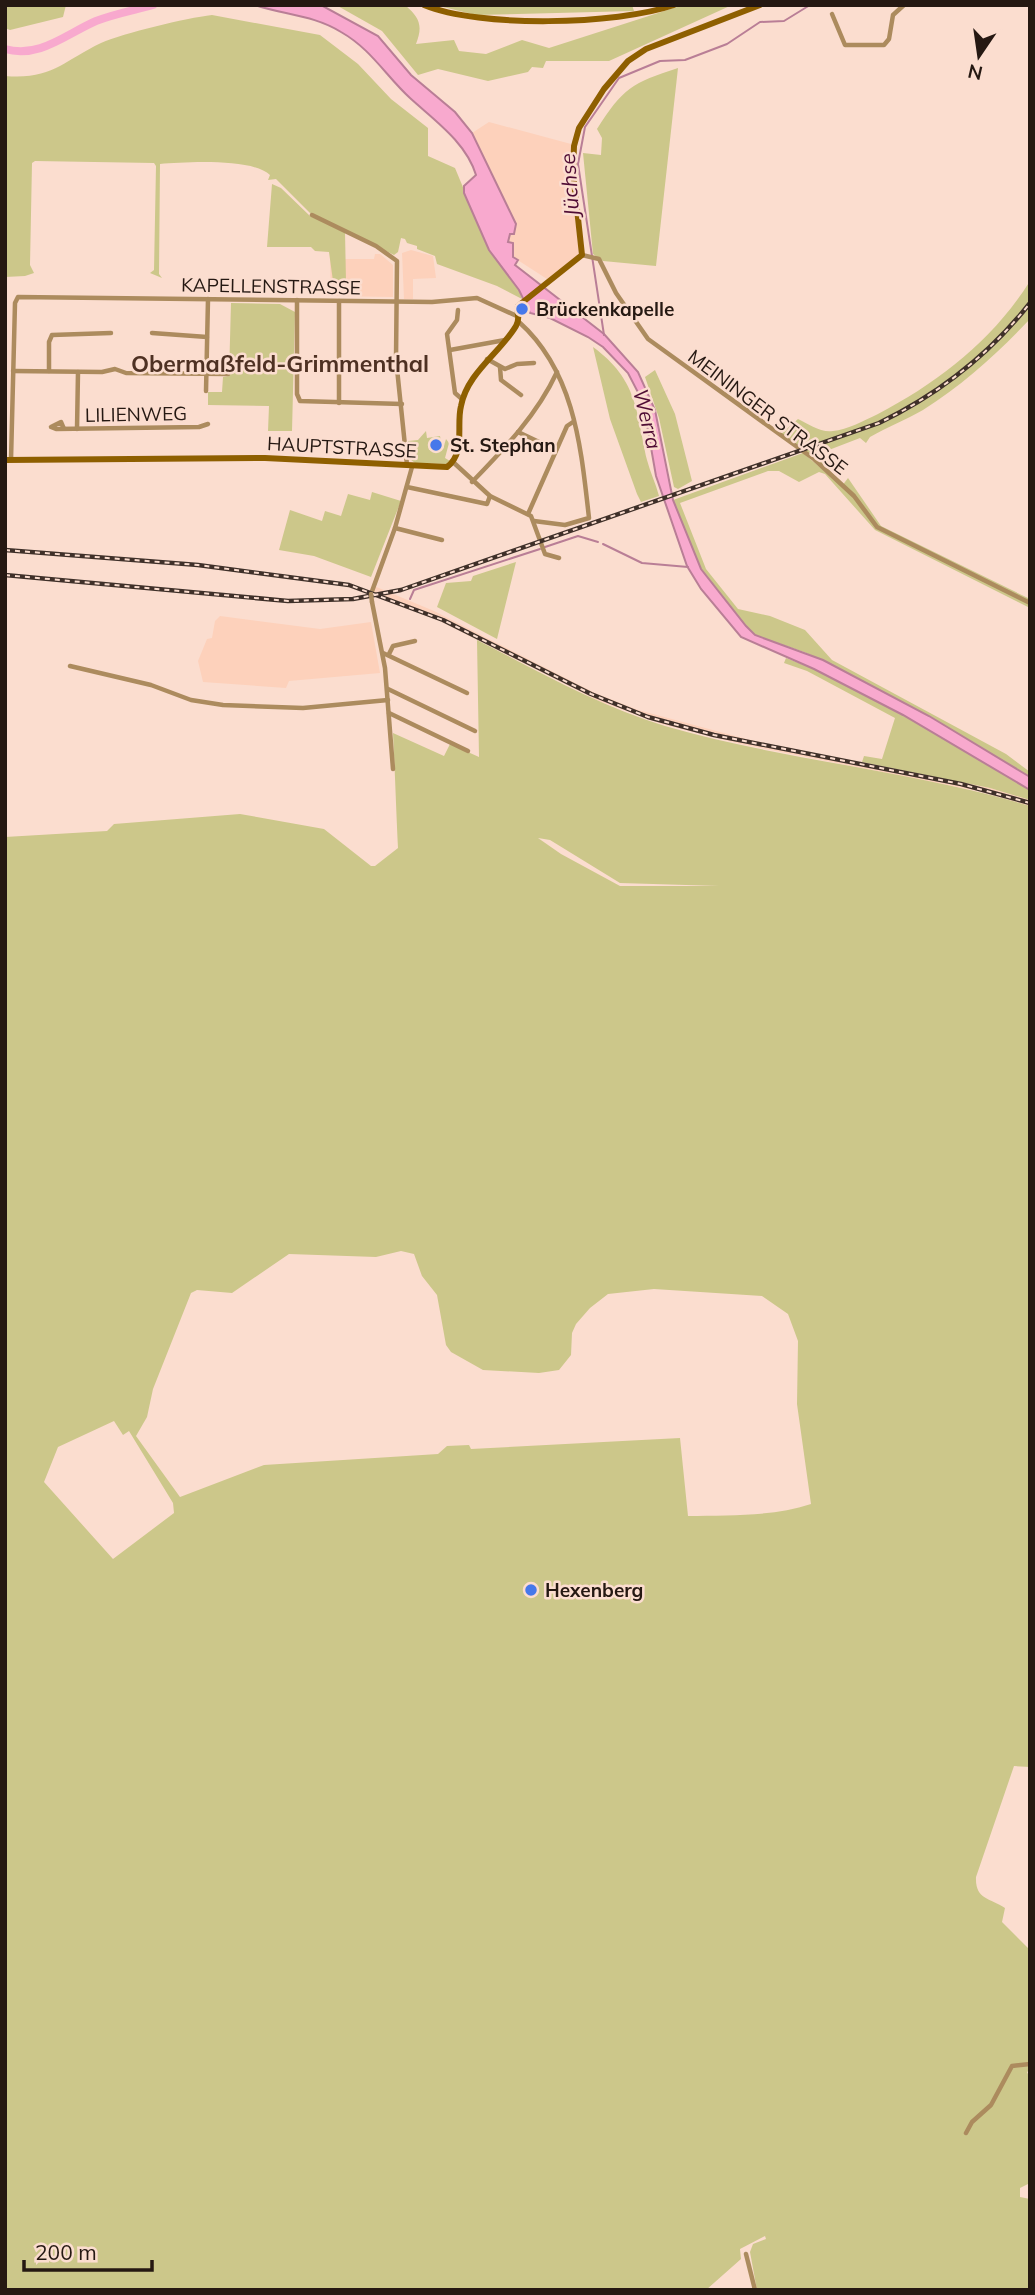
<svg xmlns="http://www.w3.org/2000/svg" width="1035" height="2295" viewBox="0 0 1035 2295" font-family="Mulish,sans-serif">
<rect width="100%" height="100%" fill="#fbddcf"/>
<!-- built -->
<g fill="#fdd1bb">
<path d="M489,122L571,144L570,173L579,254L547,279L513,257V243L508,242L509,227L514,234L516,224L472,133Z"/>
<path d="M411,250L433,256L436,278L413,279V299H404L402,253Z"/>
<path d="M375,254H380L393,265V297L331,296L330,259H374Z"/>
<path d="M374,586L434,611L595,693L638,710L750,740L990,788L1030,800V806L978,791L741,744L662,724L599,701L440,621L373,595Z"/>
<path d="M220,616L320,629L371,622L380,673L289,681L286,688L203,682L198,661L207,639L212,638L215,621Z"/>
</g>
<!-- green -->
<g fill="#ccc78a" fill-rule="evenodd">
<path d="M5,5H66L63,17L10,30L5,28Z"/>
<path d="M336,5H405C420,18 423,26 416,44L454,40L459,51L486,54L522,40L549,48L683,5H732L609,61H546L543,68L532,67L528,72L488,81L438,69L418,75L382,31Z"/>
<path d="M435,5H632L634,11L476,15Z"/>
<path d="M212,15L320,35L358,64L391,99L428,128V156L455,168L489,250L519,290L522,299L497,286L437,264L435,256L417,249V246L407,243L405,239L401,238L398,252L394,255L310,213L276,179L268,180L270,175C252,158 186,162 160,164L159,274L162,278L150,273L154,270L156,166L154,163L35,161L32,163L30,265L34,273L25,276L5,277V76C52,80 63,61 101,43C124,33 186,18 212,15Z"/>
<path d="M678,68L656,266L603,261L593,254L583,153L601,155L602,138L597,129C623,88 632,83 678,68Z"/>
<path d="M272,184L281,188L310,216L345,232L346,281H333L329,252L315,251L311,247H267Z"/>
<path d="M1030,281V319C997,354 964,384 923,410C906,420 887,427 870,437L866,443L860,438L821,453L820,457L831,467L829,469L781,434L798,419C808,424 821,433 833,431C847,430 865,420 878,414C939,382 993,340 1030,281Z"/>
<path d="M231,303L280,304L295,312L292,431H268L269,406L208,405V392H222L223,377L229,376Z"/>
<path d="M593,347C638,380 636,411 647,460C650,472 656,484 659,496L641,502L637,494L610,419Z"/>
<path d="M655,370L675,414L692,481L678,489L674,487L659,418L645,377Z"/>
<path d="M426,431L427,438L440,436L441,441L428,443L429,450L443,449L446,439L449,443L445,458L450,461L446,464L415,463L410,459L408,441L418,440Z"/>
<path d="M803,453L842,486L848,478L881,526L1030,599V608L875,530L825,474L819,472L799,482L779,471H768L680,503L706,569L738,609L770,616L805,630L832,660L1006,754L1030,772V777L837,667L804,652L755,635L746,626L701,569L673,500Z"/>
<path d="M372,492L401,501L371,577L314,556L279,550L290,510L322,521L325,511L341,516L348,494L370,500Z"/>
<path d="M516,562L497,639L437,607L446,583L471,581L473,576Z"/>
<path d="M477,640C538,671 599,706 665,726C785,761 911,770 1030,806V1767L1014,1766L976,1877C975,1900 990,1898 1005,1908L1002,1922L1030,1950V2070L1027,2072L1030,2078V2183L1020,2188V2197L1030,2199V2290H757L750,2252L753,2244L766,2239L765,2236L740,2249L741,2259L706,2290H5V837L107,831L114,824L240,814L324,829L371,866H375L398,848C396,807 395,773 393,733L444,756L450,744L479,757ZM538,838L550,840L620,883L719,886H620L561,854ZM401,1251L414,1254L422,1276L437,1295L446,1345L451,1352L483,1370L539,1373L559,1370L571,1355L572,1333L576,1324L590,1308L608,1294L654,1289L762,1296L788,1314L798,1341L797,1404L811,1504C772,1517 729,1515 688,1516L680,1438L471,1449L469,1445L447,1446L438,1454L264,1465L180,1497L136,1436L147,1417L153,1389L191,1293L197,1290L232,1293L289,1254L376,1257ZM114,1421L123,1435L129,1431L173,1503L174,1513L113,1559L44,1482L58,1447Z"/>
<path d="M786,658L814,669L933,731L1030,790V800L990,788L862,762L864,756L882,759L895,718L807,671L784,663Z"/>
</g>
<!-- water -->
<path fill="#f8a9ce" stroke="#b97e96" stroke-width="2" d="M255,5H321L378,36L411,75L455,112L472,133L516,224L514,234H510L508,242L513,243V257L518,260L515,265L604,334L638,372L655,410L673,500L701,569L746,626L755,635L823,660L929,716L1030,777V790L903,715L814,669L741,637L701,589L687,566L656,476L643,402L628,373L603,347L588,337L550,318L530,313L519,290L489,250L464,193V186L476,175C466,142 434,120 410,98C386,76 371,49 341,32C314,15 284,15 255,5Z"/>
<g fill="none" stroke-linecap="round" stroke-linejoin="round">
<!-- stream -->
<g stroke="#b97e96" stroke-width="2">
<path d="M604,335L578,164L585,127L619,78L660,61L685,60L727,44L760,22L784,21L810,5"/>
<path d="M603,544L642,563L688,567"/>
<path d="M545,547L578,536L598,542"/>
<path d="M410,599L414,590L540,549"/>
</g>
<!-- river -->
<path stroke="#f8a9ce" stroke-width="8" d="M5,49C39,59 66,34 96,21C114,14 135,10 153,5"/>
<!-- minor -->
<g stroke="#ac8b5e" stroke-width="4.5">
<path d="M832,14L845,45H884L889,39L893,15L904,5"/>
<path d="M312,215L376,246L397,261L396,359L407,465"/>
<path d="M582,255L599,259L616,293L648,339L814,459L854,496L877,527L1030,603"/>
<path d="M297,300V394L300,401L402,404"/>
<path d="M458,310L457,320L447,334L455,393L463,400"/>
<path d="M519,322C575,372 581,448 589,518L565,525L534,521"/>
<path d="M152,333L207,337"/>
<path d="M450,350L505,340"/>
<path d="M487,359L505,369L517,364L534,363"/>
<path d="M500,367L501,380L521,395"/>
<path d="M13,371L102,372L115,369L126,373L228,374"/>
<path d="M49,371V342L52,335L111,333"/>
<path d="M206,391L208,299"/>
<path d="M339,403V301"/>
<path d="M64,429L61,422L51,427L56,429L199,427L208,424"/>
<path d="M77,429L78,372"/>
<path d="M518,432L556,450"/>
<path d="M11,460L15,303L18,297L432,302L477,298L519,317"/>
<path d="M453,462L490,496L531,516L545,554L559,558"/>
<path d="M472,482C505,448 537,415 557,372"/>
<path d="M407,487L487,504L490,496"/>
<path d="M528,514L567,426L573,422"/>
<path d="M395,528L442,540"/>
<path d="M371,594L395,528L412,467"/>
<path d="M372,602L385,668L393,769"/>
<path d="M383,653L467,693"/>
<path d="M389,654L393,646L415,641"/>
<path d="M70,666L151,685L191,700L223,705L303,708L388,700"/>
<path d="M388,689L475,731"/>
<path d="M389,713L468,751"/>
<path d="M966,2133L972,2122L991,2105L1012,2066L1030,2064"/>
<path d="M746,2254L755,2290"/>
</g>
<!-- secondary -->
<g stroke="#8e5f00" stroke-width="6">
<path d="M424,5C480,28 616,25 674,5"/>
<path d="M5,460L265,458L447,467C466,453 456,425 461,406C467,373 500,353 516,326C521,318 516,314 518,306L582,255L573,172L574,146L579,128L604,89L628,61L646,49L760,5"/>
</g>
<!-- rail casing -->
<g stroke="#3f3029" stroke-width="4.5">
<g id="rail">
<path d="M5,550L198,565L349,585L443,620L591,694L648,717L714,735L961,784L1030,803"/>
<path d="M5,575L288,601L353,599L401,590L879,423C939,394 989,355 1030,303"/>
</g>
</g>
<!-- rail -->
<use href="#rail" stroke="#fbddcf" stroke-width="2" stroke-dasharray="5" stroke-linecap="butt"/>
<!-- minor-bridge -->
<path stroke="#ac8b5e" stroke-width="4.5" d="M371,594L372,602"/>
</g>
<!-- markers -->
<g fill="#4678ea" stroke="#fbddcf" stroke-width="2.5">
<circle cx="522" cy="309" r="7"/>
<circle cx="436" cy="445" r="7"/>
<circle cx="531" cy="1590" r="7"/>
</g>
<g text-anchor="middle" stroke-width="5" stroke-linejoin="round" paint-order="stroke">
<!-- street labels -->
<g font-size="19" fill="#251812" stroke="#fbddcf">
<text transform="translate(271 286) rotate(1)" y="7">KAPELLENSTRASSE</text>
<text transform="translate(768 412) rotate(37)" y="7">MEININGER STRASSE</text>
<text transform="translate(136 414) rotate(-1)" y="7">LILIENWEG</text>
<text transform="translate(342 447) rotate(3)" y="7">HAUPTSTRASSE</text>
</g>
<!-- poi labels -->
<g font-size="19" font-weight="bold" fill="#251812" stroke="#fbddcf" text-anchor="start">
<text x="536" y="316">Brückenkapelle</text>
<text x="450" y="452">St. Stephan</text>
<text x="545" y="1597">Hexenberg</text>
</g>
<!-- water labels -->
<g font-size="21" font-style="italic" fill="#4f0c34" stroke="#fbddcf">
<text transform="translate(570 185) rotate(-94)" y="7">Jüchse</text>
<text transform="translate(647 419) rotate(76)" y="7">Werra</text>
</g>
<!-- quarter labels -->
<g font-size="23" font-weight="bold" fill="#4e3123" stroke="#fbddcf">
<text x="280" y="372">Obermaßfeld-Grimmenthal</text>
</g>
</g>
<!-- border -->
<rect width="1035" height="2295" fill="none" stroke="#251812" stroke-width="14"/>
<!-- north arrow -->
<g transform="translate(979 56) rotate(193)" stroke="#fbddcf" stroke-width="5" paint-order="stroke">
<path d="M0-5L12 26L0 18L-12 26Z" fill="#251812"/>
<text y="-10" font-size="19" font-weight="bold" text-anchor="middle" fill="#251812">N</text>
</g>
<!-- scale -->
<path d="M24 2260v10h128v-10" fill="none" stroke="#251812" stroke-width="3.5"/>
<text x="35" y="2260" font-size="21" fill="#251812" stroke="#fbddcf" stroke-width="5" paint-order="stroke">200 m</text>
</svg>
